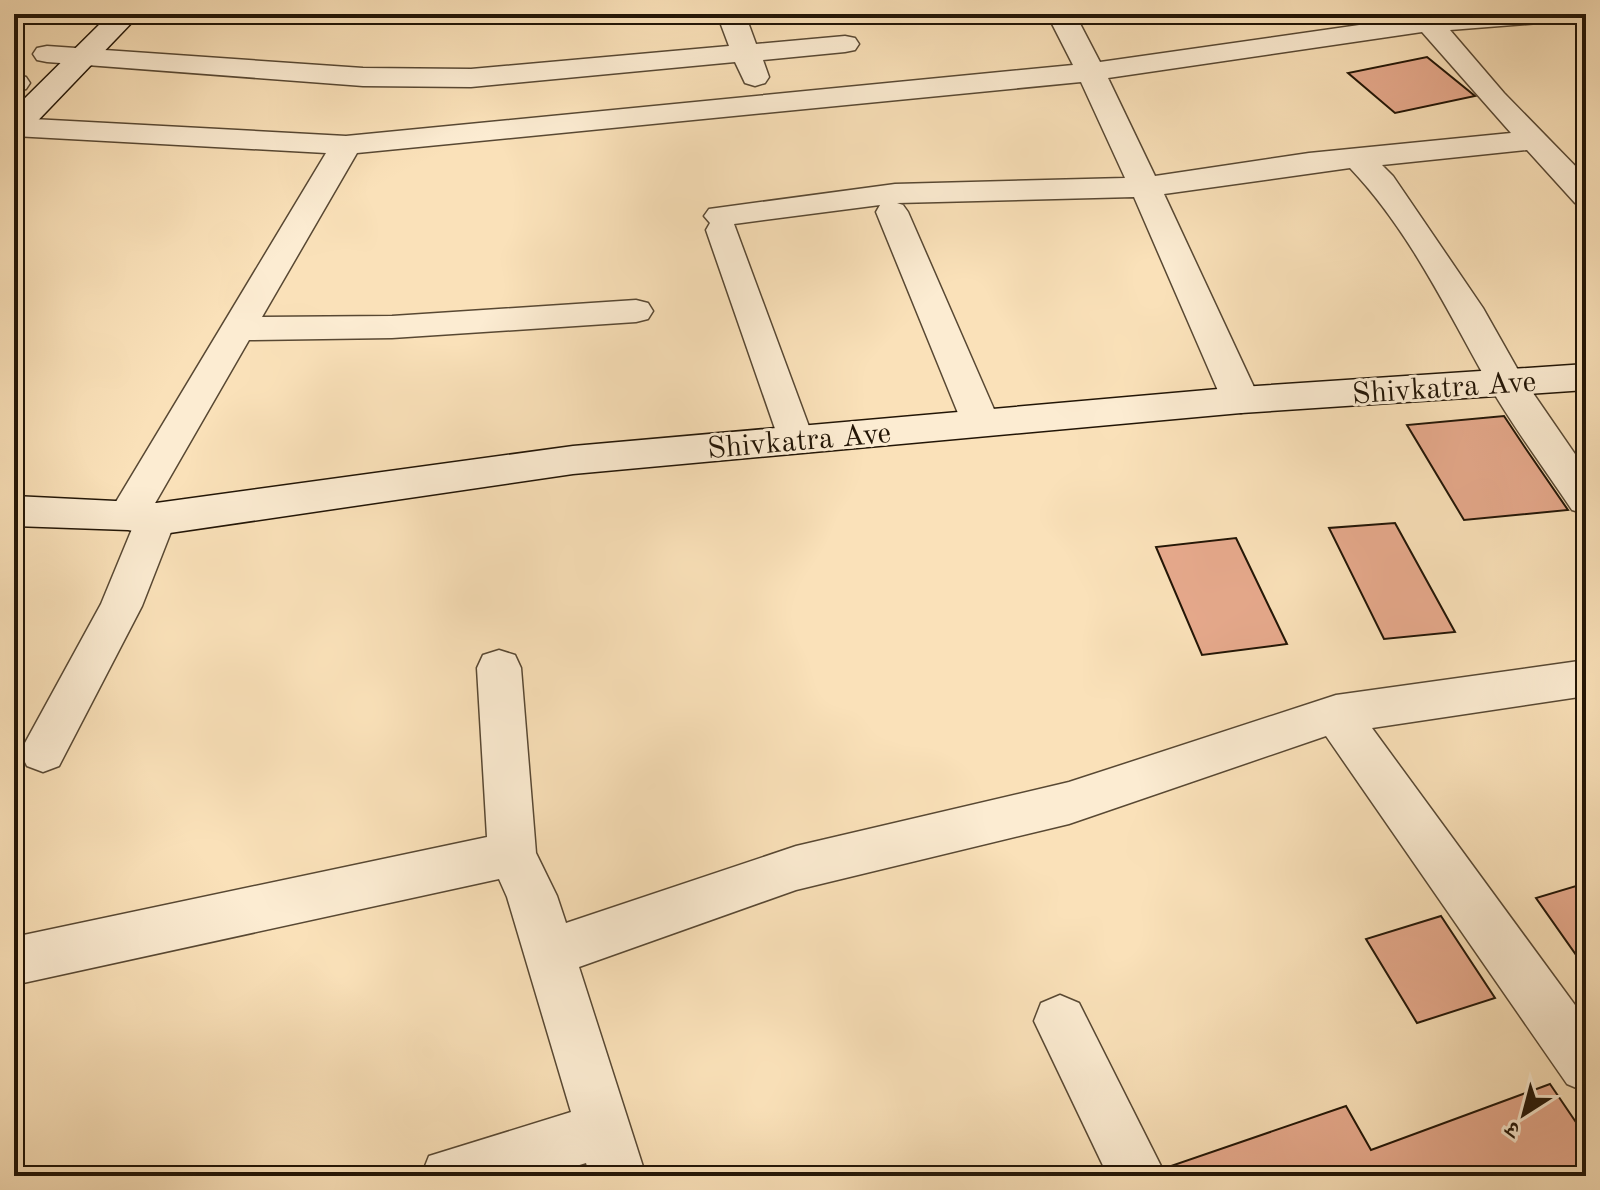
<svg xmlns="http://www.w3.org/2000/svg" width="1600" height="1190" viewBox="0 0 1600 1190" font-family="'Old Standard TT','Noto Serif Devanagari',serif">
<rect width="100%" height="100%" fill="#fae1b9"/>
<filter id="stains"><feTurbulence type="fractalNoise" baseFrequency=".0025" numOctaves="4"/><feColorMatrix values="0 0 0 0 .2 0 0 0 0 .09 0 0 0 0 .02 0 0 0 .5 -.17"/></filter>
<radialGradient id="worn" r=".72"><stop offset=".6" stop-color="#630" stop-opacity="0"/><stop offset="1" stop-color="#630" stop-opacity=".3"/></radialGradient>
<!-- building -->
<g fill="#e7aa8d" stroke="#221506" stroke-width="2">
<path d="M1427,57L1475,96L1395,113L1348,73Z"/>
<path d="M1504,416L1526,449L1568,510L1464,520L1407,425Z"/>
<path d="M1395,523L1455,632L1384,639L1329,528Z"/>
<path d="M1236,538L1287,644L1202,655L1156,547Z"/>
<path d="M1586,883V969L1536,898Z"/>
<path d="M1441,916L1495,998L1417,1023L1366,939Z"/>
<path d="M1550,1084L1586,1137V1176H1169L1165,1168L1346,1106L1371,1150Z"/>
</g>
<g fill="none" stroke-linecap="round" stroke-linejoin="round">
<!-- street casing -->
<g stroke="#584833" stroke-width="3">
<g id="street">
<path d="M717,14H745L756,44L845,36L855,38L859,44L855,50L845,52L763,60L769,77L765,83L755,86L745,83L735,62L471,87L363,86L47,62L37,60L33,54L37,48L47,46L363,68L471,69L729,46Z"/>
<path d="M1047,14H1075L1100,62L1429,15L1565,14L1561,20L1551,22L1450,30L1504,93L1586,177V206L1575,203L1527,150L1382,165L1393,176L1483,308L1522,377L1586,470V514L1572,510C1544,468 1513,427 1488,383C1447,310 1409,230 1350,168L1164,194L1260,400L1254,409L1241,413L1228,409L1222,400L1134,197L897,203L903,205L908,212L1000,423L994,432L981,436L968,432L962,423L876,212L880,205L734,224L814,440L808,449L795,453L782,449L706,230L710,223L704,216L709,209L895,184L1125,178L1081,82L357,153L262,317L392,316L636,300L648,303L653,311L648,319L636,322L392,338L249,340L154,505L170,509L176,519L142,606L59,766L43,772L27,766L20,752L101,604L132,529L114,525L108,515L326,153L14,136V118L346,136L1073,65ZM1422,32L1511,133L1309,153L1155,176L1108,78Z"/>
<path d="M14,74L26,77L30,83L26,89L14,92Z"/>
<path d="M499,650L515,655L521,668L536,853L557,896L566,923L796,846L1069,782L1336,695L1586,660V696L1372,728L1586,1020V1092L1567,1084L1326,736L1069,824L796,890L579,967L646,1176H590L586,1163L544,1176H421L429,1156L571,1112L507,897L499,879L14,985V937L487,837L477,668L483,655Z"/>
<path d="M1060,995L1079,1003L1166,1176H1108L1034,1021L1041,1003Z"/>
</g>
</g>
<!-- secondary casing -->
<g stroke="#221506" stroke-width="3">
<g id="secondary">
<path d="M110,14H140L25,134L14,136V109Z"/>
<path d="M1586,364V390L1241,413L573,474L156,535L128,530L14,526V496L156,503L573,446L1241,387Z"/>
</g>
</g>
<!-- street -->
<use href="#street" fill="#fcecd2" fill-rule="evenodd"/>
<!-- secondary -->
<use href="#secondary" fill="#fcecd2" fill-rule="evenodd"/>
</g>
<g text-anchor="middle" stroke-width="6" stroke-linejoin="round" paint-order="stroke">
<!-- street labels -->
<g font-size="30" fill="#221506" stroke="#fcecd2">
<text transform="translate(1444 387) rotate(-4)" y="10">Shivkatra Ave</text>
<text transform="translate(799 440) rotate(-5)" y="10">Shivkatra Ave</text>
</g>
</g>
<!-- margin -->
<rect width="1600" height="1190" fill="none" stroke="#fae1b9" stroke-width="48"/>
<rect x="16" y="16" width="1568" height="1158" fill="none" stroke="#221506" stroke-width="4"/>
<rect x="24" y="24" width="1552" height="1142" fill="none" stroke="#221506" stroke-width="2"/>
<!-- north arrow -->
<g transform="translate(1524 1114) rotate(216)" stroke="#fcecd2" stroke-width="6" paint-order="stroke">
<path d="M0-6L14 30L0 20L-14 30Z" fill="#221506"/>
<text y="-12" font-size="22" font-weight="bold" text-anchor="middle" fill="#221506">उ</text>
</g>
<rect width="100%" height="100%" filter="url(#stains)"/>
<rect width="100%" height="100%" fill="url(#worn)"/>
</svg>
